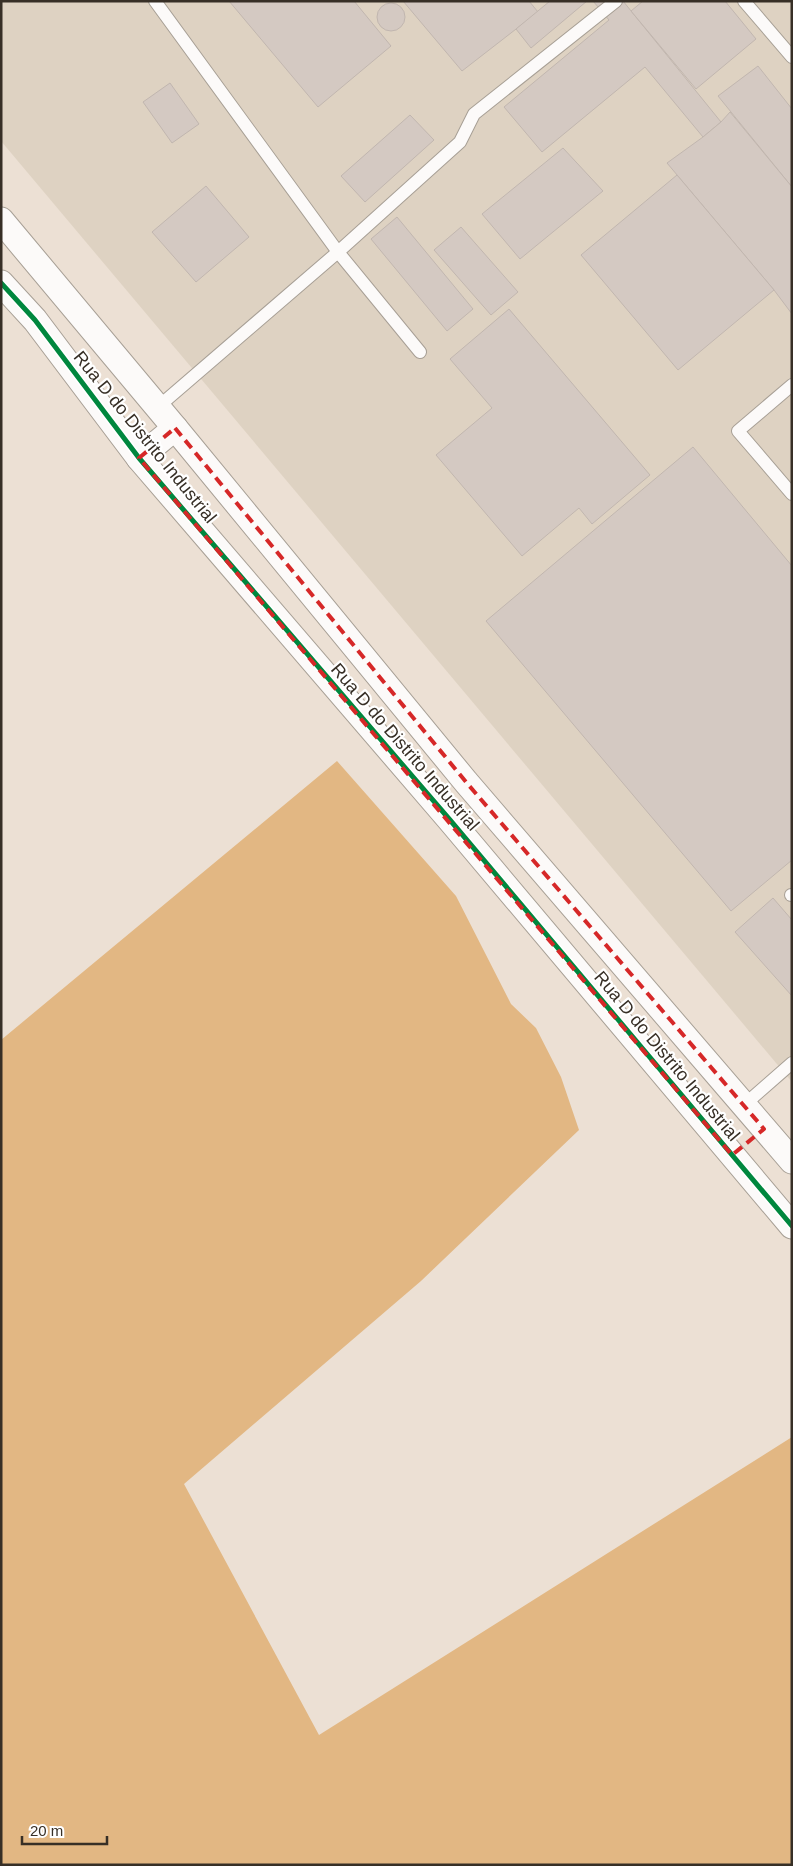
<svg xmlns="http://www.w3.org/2000/svg" width="793" height="1866" viewBox="0 0 793 1866" font-family="Helvetica,sans-serif">
<rect width="100%" height="100%" fill="#ece0d4"/>
<!-- industrial -->
<path fill="#ded2c2" d="M1,1H792V1082L1,141Z"/>
<!-- forest -->
<path fill="#e2b783" d="M337,761L456,896L511,1004L536,1028L561,1077L579,1130L421,1281L184,1484L319,1735L792,1437V1865H1V1040Z"/>
<!-- building -->
<g fill="#d4c9c2" stroke="#c1b6af">
<path d="M229,1H354L391,46L318,107Z"/>
<path d="M403,1H529L538,12L462,71Z"/>
<path d="M550,1H587L531,48L516,29Z"/>
<path d="M593,1H623L721,122L703,137L645,67L542,152L504,107L609,20Z"/>
<path d="M643,1H725L756,39L696,89L631,11Z"/>
<circle cx="391" cy="17" r="14"/>
<path d="M758,66L792,109V187L718,96Z"/>
<path d="M170,83L199,124L172,143L143,102Z"/>
<path d="M730,112L792,187V314L774,290L667,163L703,137L721,122Z"/>
<path d="M410,115L434,140L365,202L341,176Z"/>
<path d="M563,148L603,191L520,259L482,214Z"/>
<path d="M677,175L774,290L678,370L581,255Z"/>
<path d="M206,186L249,237L196,282L152,232Z"/>
<path d="M397,217L473,309L447,331L371,239Z"/>
<path d="M461,227L518,292L491,315L434,250Z"/>
<path d="M509,309L650,475L592,524L579,508L522,556L436,455L492,408L450,359Z"/>
<path d="M693,447L792,566V860L731,911L486,621Z"/>
<path d="M773,898L792,920V996L735,932Z"/>
</g>
<g fill="none" stroke-linecap="round" stroke-linejoin="round">
<!-- service casing -->
<g stroke="#a79f95" stroke-width="14">
<g id="service">
<path d="M155,1L338,252L460,142L474,114L616,1"/>
<path d="M744,1L792,57"/>
<path d="M792,385L738,431L792,494"/>
<path d="M158,407L338,252L420,352"/>
<path d="M791,895H792"/>
<path d="M744,1105L792,1063"/>
</g>
</g>
<!-- minor casing -->
<g stroke="#a79f95" stroke-width="27">
<g id="minor">
<path d="M1,220L175,428L466,782L792,1161"/>
<path d="M1,283L35,320L139,458L450,820L792,1226"/>
<path d="M139,458L175,428"/>
</g>
</g>
<!-- service -->
<use href="#service" stroke="#fcfaf9" stroke-width="12"/>
<!-- minor -->
<use href="#minor" stroke="#fcfaf9" stroke-width="25"/>
<!-- cycleway casing -->
<g stroke="#fff" stroke-width="8">
<path id="cycleway" d="M1,283L35,320L139,458L450,820L792,1226"/>
</g>
<!-- cycleway -->
<use href="#cycleway" stroke="#00873e" stroke-width="5"/>
</g>
<!-- marked area -->
<path fill="none" stroke="#d62828" stroke-width="4" stroke-dasharray="10 6" stroke-linejoin="round" d="M175,428L466,782L764,1129L732,1155L139,458Z"/>
<g text-anchor="middle" stroke-width="4.5" stroke-linejoin="round" paint-order="stroke">
<!-- street labels -->
<g font-size="18" fill="#372f26" stroke="#fff">
<text transform="translate(145 437) rotate(51)" y="6">Rua D do Distrito Industrial</text>
<text transform="translate(405 747) rotate(49)" y="6">Rua D do Distrito Industrial</text>
<text transform="translate(667 1056) rotate(50)" y="6">Rua D do Distrito Industrial</text>
</g>
</g>
<!-- border -->
<rect width="793" height="1866" fill="none" stroke="#372f26" stroke-width="5"/>
<!-- scale -->
<path d="M22 1836v8h85v-8" fill="none" stroke="#372f26" stroke-width="2.5"/>
<text x="30" y="1836" font-size="15" fill="#372f26" stroke="#ffffff" stroke-width="4" paint-order="stroke">20 m</text>
</svg>
